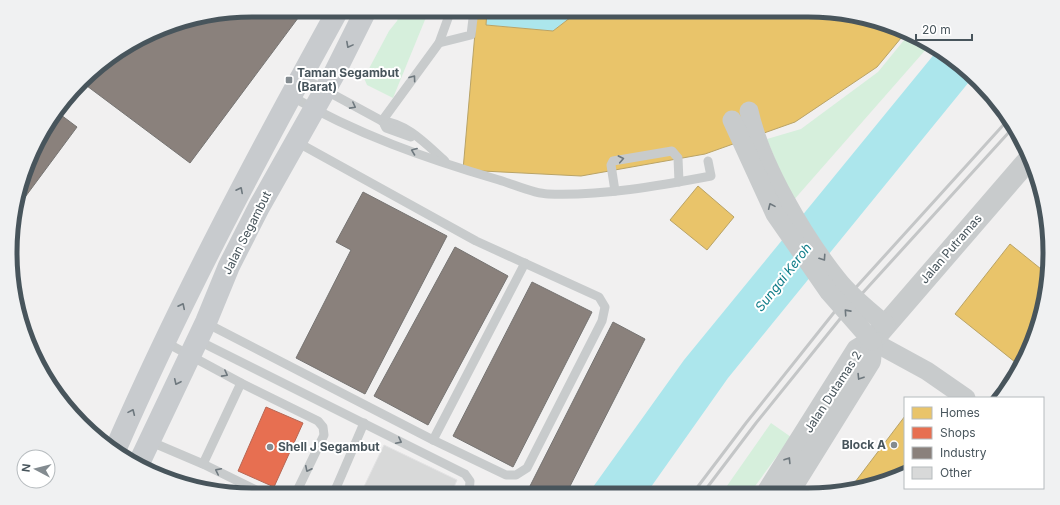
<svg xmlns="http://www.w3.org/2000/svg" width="1060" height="505" viewBox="0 0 1060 505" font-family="Inter,sans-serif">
<rect width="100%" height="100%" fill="#f1f0f0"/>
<!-- green -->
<g fill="#d6efdc">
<path d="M401,10H429L393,98L367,85L364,78L389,31L397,21Z"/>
<path d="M909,34L928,47L792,202L767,139L801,129L878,72Z"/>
<path d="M771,423L791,437L750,493H722Z"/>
</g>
<!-- water -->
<g fill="#ace6ec">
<path d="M487,10H623L575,14L553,31L486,25Z"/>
<path d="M936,52L973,77L728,378L646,494H588L684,360Z"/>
</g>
<!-- homes -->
<g fill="#e9c46a" stroke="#b9a366">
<path d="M477,10H487L486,25L553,31L575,14L600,11L808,10L901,29L906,32L877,67L795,122L705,154L581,176L463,170Z"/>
<path d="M698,186L734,217L707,250L670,220Z"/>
<path d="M1010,244L1046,273L1031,346L1020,366L955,314Z"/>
<path d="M905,416V474L849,490Z"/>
</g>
<!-- shops -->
<path fill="#e76f51" stroke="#b76754" d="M266,407L303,423L274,487L238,471Z"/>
<!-- industry -->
<g fill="#8a817c" stroke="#767472">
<path d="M252,10H304L190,163L83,83L105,60L174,23Z"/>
<path d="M57,112L77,127L17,208L15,205L51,118Z"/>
<path d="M363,192L447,236L365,394L296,358L351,250L336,242Z"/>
<path d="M455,247L508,276L428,425L374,396Z"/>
<path d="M532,282L592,312L513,467L453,436Z"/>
<path d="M613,322L645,339L566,494H545L530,486Z"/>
</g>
<!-- building -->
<path fill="#d8d9d9" stroke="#e2e2e3" d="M384,445L457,480L451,494L360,495Z"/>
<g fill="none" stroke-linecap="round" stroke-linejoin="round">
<!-- service -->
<g stroke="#c8cbcc" stroke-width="9">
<path d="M439,43L471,35L474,10"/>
<path d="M301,77L382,121C407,123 427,145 445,161"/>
<path d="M291,96C356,134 427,159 499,180C513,184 534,194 548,194C602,196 658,186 711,176L708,161"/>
<path d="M382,121L439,43L451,10"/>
<path d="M384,124L386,128L411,137"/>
<path d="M615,191L611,165L613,161L672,151L678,158L679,182"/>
<path d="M206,323L433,440L506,475H516L527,468L602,321L605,307L599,297L476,241L295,141"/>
<path d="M197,340L465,474L470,481L469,494"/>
<path d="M165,342L241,383L318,421L323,427L324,435L295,495"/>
<path d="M433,440L525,263"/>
<path d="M149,441L203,464L266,495"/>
<path d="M203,464L241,383"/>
<path d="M333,495L364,423"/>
</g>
<!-- minor -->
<path stroke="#c8cbcc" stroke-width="19" d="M872,341L927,371L966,398"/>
<!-- tertiary -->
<g stroke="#c8cbcc" stroke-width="22">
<path d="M767,493L857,350L872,341L1030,158"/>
<path d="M788,493L870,361L872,341"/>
</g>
<!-- secondary -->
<g stroke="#c8cbce" stroke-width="22">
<path d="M116,448C182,297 259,153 338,10"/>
<path d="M139,463L206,322L229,266L259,207L334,74L366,10"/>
</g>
<!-- rail -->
<g stroke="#c4c6c7" stroke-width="3">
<path d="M693,493L746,423L840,305L1006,122"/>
<path d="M703,493L756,423L848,309L1011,130"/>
</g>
<!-- minor-bridge -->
<g stroke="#c8cbcc" stroke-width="19">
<path d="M749,111C761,165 803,236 837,279C850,296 869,311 886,325"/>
<path d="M732,120L775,214L829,292L872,341"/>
</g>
</g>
<!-- one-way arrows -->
<defs><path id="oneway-chevron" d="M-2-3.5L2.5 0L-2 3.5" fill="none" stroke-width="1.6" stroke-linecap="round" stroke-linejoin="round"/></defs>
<g stroke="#6e787e">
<use href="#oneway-chevron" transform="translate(349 45) rotate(118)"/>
<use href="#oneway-chevron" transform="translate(413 78) rotate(-54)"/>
<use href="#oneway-chevron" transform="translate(353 106) rotate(28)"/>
<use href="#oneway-chevron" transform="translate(414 151) rotate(-159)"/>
<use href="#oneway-chevron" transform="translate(621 159) rotate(-11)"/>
<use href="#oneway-chevron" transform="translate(240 190) rotate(-63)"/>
<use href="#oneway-chevron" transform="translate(771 206) rotate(-114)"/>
<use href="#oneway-chevron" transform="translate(823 258) rotate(56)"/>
<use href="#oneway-chevron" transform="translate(182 306) rotate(-64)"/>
<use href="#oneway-chevron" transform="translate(847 312) rotate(-132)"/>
<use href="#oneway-chevron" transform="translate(225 374) rotate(28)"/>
<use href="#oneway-chevron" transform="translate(860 377) rotate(122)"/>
<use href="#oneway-chevron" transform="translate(177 382) rotate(115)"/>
<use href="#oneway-chevron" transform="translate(132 412) rotate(-66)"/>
<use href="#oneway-chevron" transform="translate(399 441) rotate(27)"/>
<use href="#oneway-chevron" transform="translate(788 460) rotate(-58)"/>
<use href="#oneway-chevron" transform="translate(308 469) rotate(116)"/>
<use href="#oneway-chevron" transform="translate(218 471) rotate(-154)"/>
</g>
<!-- markers -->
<g fill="#838b90" stroke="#fff" stroke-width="1.5">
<rect x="285" y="76" width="8" height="8" rx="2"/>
<circle cx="894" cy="445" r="4"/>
<circle cx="270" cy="447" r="4"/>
</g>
<g text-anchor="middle" stroke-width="4" stroke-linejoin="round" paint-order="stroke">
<!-- poi labels -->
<g font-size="12" font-weight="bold" fill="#48555c" stroke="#fff" text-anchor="start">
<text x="297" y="77">Taman Segambut<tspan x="297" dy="14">(Barat)</tspan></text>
<text x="886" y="449" text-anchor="end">Block A</text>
<text x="278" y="451">Shell J Segambut</text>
</g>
<!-- street labels -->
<g font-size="12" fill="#48555c" stroke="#fff">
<text transform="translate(247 233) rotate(-63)" y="4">Jalan Segambut</text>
<text transform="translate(951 249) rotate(-49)" y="4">Jalan Putramas</text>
<text transform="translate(833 392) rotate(-57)" y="4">Jalan Dutamas 2</text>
</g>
<!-- water labels -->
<g font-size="13" font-style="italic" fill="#107d89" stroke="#fff">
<text transform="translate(783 277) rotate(-52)" y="5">Sungai Keroh</text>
</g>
</g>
<!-- crop -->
<path d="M0 0H1060V505H0ZM252 17H808A235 235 0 0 1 1043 252V253A235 235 0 0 1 808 488H252A235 235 0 0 1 17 253V252A235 235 0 0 1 252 17Z" fill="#f0f1f2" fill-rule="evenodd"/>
<path fill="none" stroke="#48555c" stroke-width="5" d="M252 17H808A235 235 0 0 1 1043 252V253A235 235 0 0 1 808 488H252A235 235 0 0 1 17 253V252A235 235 0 0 1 252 17Z"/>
<!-- legend -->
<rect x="904" y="397" width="140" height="92" fill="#ffffff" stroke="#b6bbbe"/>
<rect x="912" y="407" width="20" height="12" fill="#e9c46a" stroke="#b6bbbe"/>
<text x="940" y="417" font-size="12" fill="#48555c">Homes</text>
<rect x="912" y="427" width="20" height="12" fill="#e76f51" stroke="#b6bbbe"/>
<text x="940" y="437" font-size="12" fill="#48555c">Shops</text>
<rect x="912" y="447" width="20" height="12" fill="#8a817c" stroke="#b6bbbe"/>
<text x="940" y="457" font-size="12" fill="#48555c">Industry</text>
<rect x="912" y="467" width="20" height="12" fill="#d8d9d9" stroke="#b6bbbe"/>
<text x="940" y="477" font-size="12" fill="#48555c">Other</text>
<!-- north arrow -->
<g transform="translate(36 469) rotate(277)"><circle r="19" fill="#ffffff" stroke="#b6bbbe"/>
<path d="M0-3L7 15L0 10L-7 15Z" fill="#838b90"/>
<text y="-6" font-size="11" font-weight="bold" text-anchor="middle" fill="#48555c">N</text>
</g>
<!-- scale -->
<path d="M916 34v6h56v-6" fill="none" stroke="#48555c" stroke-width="2"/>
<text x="922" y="34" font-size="12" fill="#48555c" stroke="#ffffff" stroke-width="3" paint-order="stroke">20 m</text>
</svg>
